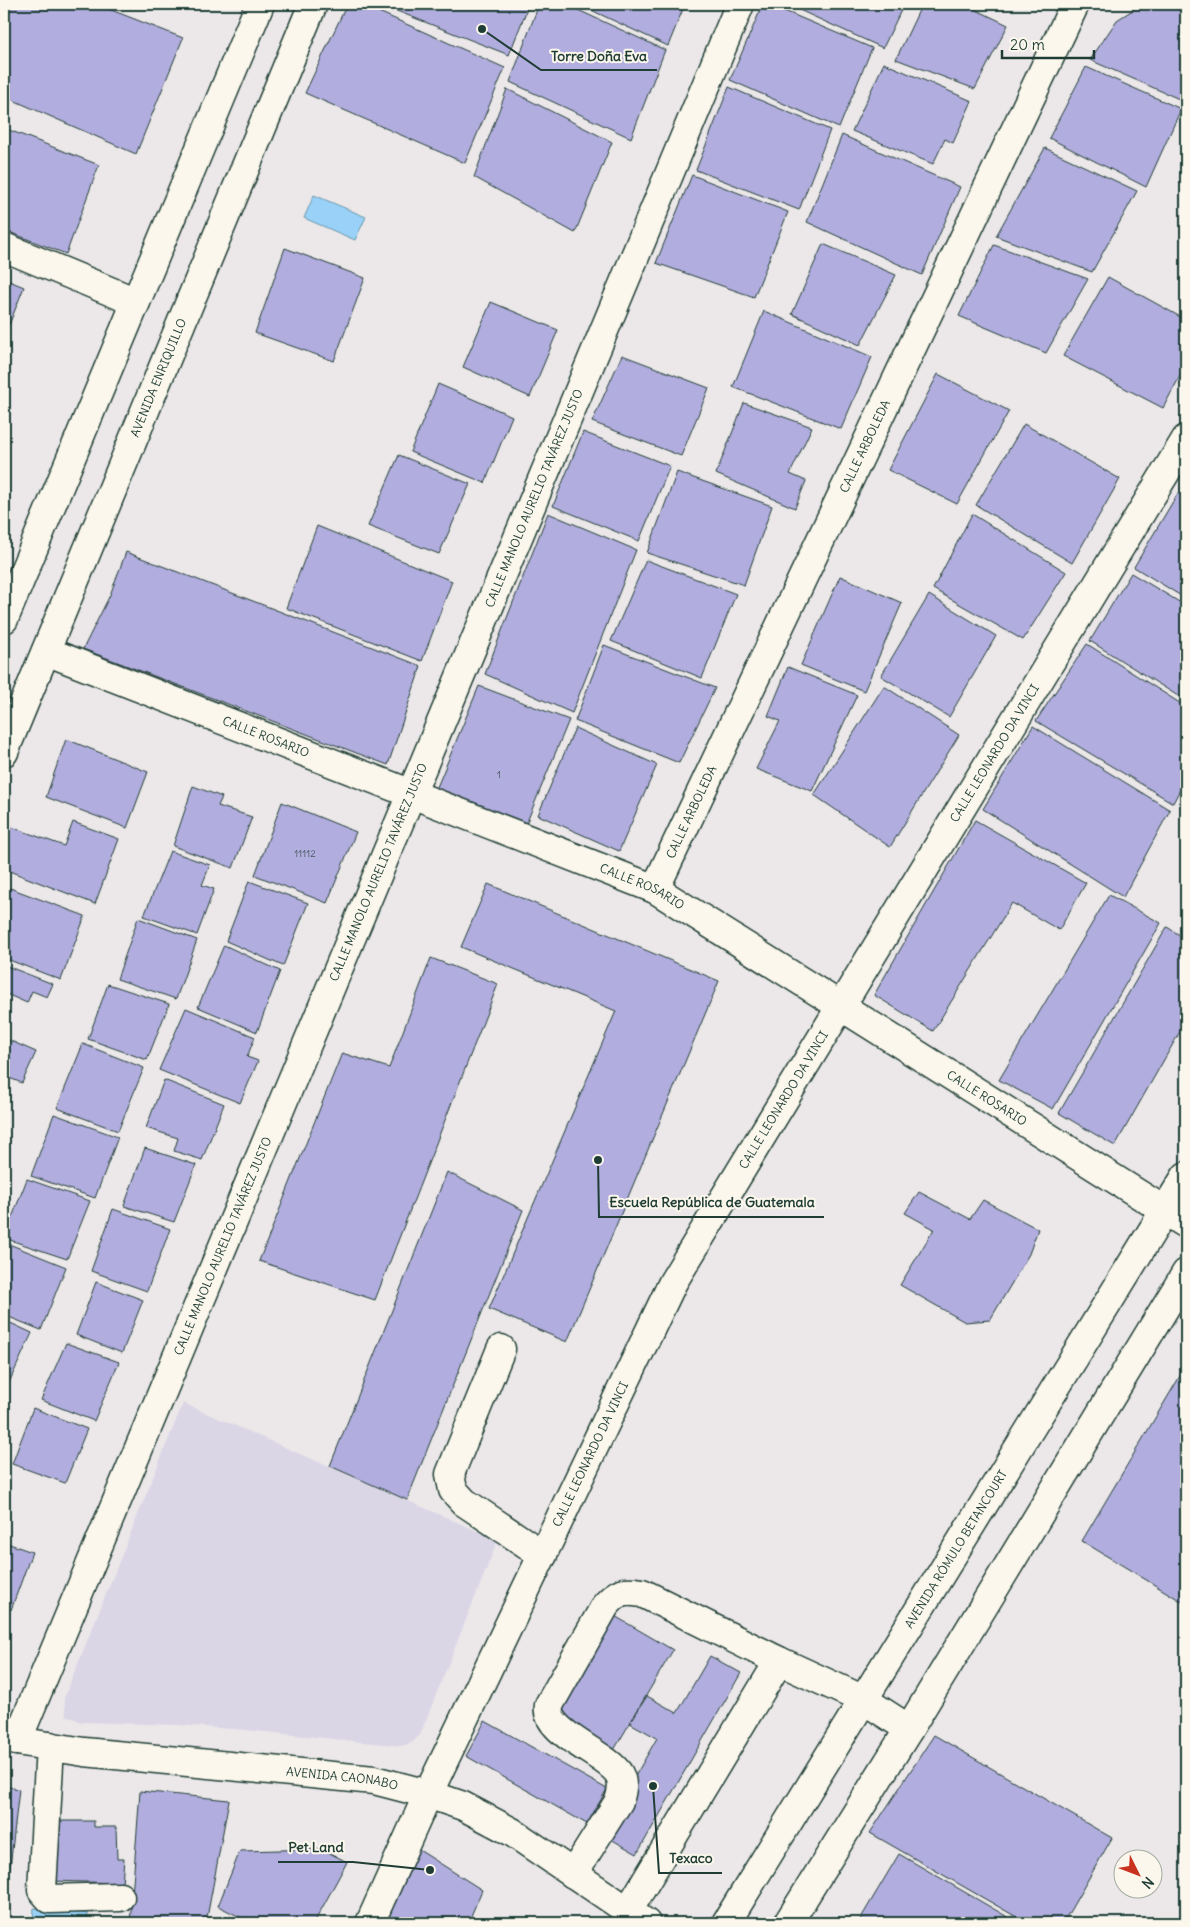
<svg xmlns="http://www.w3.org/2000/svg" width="1190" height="1927" viewBox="0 0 1190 1927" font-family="Delius,sans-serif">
<rect width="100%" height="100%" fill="#ece8e9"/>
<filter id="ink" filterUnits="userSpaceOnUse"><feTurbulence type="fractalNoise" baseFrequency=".02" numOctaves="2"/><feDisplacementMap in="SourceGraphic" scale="10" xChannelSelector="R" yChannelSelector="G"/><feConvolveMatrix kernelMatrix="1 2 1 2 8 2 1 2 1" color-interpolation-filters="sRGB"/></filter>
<g filter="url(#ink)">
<!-- built -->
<path fill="#dbd6e6" d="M183,1403L498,1540L420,1735L412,1743L401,1746L245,1730L178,1725L81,1722L66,1715L64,1698Z"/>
<!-- water -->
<g fill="#99d1f8" stroke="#6896aa">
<path d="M314,195L366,217L355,240L304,218Z"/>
<path d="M34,1908L88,1914V1923H33Z"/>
</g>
<!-- building -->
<g fill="#b2addf" stroke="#1f3d34">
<path d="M4,4H96L183,38L136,154L4,96Z"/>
<path d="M347,4H361L505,68L465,163L305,93Z"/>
<path d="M379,4H529L509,55Z"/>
<path d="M539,4H565L665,50L631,138L510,82Z"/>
<path d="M578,4H685L668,46Z"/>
<path d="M763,4H768L872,48L839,128L730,80Z"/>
<path d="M786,4H904L883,48Z"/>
<path d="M922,4H964L1008,25L975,89L896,59Z"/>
<path d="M1142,4H1186V102L1090,60L1117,20Z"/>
<path d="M884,63L972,101L953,143L945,139L933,164L852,131Z"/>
<path d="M1086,67L1181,109L1146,187L1049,138Z"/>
<path d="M729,87L830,130L799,210L696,170Z"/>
<path d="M507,89L612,142L575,233L474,177Z"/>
<path d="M4,128L99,165L66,254L4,230Z"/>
<path d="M842,135L960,187L922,275L807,222Z"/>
<path d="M1045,148L1137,191L1092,272L996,236Z"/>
<path d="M692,175L788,212L754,297L656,263Z"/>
<path d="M823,244L896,275L860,345L792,314Z"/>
<path d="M994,245L1088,279L1046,353L959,316Z"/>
<path d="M285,248L365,278L334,361L255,333Z"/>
<path d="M1108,277L1186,320V365L1163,408L1063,356Z"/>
<path d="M4,279L24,287L9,325L4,323Z"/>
<path d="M491,302L558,330L530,397L463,367Z"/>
<path d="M764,311L872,357L841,429L733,387Z"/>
<path d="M622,355L709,388L681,456L592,422Z"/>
<path d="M938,374L1009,411L957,504L888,470Z"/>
<path d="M438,384L512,416L485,483L410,452Z"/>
<path d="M744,403L812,427L790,474L806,481L795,508L716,474Z"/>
<path d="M1024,424L1120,479L1072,563L976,505Z"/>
<path d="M583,432L670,466L639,541L553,506Z"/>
<path d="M399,455L470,484L439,554L368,526Z"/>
<path d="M677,472L772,506L744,585L647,553Z"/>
<path d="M1186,479V492L1181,489Z"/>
<path d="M1178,493L1186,498V599L1134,567Z"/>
<path d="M548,513L636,550L572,713L485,674Z"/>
<path d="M972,514L1066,572L1023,640L933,589Z"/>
<path d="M317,526L452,581L422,661L286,608Z"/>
<path d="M126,552L421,666L388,765L83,649L110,595Z"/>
<path d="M646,560L736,594L702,678L611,641Z"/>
<path d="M1131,573L1186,606V701L1090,641Z"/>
<path d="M840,576L902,603L864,691L801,665Z"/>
<path d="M929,595L996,636L949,717L881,676Z"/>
<path d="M1087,644L1186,707V778L1173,803L1036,721Z"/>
<path d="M604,645L715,688L679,763L575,721Z"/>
<path d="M788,667L857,695L812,791L756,769L780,721L768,716Z"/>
<path d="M479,686L569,720L526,824L435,792Z"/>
<path d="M884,686L959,735L890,847L814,795Z"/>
<path d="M1033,726L1170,810L1123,897L983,809Z"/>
<path d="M575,728L657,765L619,851L538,815Z"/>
<path d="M66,739L148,772L127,828L46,797Z"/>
<path d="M193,786L222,797L218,806L252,817L233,868L173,846Z"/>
<path d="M282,802L356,832L327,903L255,875Z"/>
<path d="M975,820L1086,883L1059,930L1012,903L933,1031L874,995Z"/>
<path d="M73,822L119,839L95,904L4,869V833L6,825L64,846Z"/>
<path d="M170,851L210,865L202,885L214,889L197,935L144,916Z"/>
<path d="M249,881L308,903L283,966L226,941Z"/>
<path d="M488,884L719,981L567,1342L489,1309L616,1011L461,947Z"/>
<path d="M10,888L85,916L61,980L4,958V905Z"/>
<path d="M1109,895L1161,923L1053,1109L999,1080Z"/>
<path d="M138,918L197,940L176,999L117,979Z"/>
<path d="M1167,927L1186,939V1021L1115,1146L1059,1113Z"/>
<path d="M224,945L280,971L257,1032L198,1007Z"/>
<path d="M431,958L498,984L375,1300L259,1261L342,1053L389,1068Z"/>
<path d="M4,965L53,984L47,997L32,991L27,1003L4,993Z"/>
<path d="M108,984L169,1004L147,1060L88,1039Z"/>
<path d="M186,1008L255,1037L247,1057L258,1061L240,1103L159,1070Z"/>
<path d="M4,1038L36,1052L22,1083L4,1076Z"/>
<path d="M83,1044L144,1068L118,1131L57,1108Z"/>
<path d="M164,1080L224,1104L202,1160L174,1151L178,1138L146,1128Z"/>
<path d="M54,1114L118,1137L95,1198L31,1176Z"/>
<path d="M145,1148L196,1165L174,1222L124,1206Z"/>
<path d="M447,1172L523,1210L407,1500L330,1466Z"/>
<path d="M27,1179L90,1201L67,1259L4,1238Z"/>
<path d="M919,1192L970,1219L983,1200L1038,1229L1029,1254L990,1320L965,1322L900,1285L934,1229L905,1213Z"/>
<path d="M113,1209L170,1229L147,1291L91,1271Z"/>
<path d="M4,1242L66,1267L41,1330L4,1315Z"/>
<path d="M96,1282L143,1300L122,1353L76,1335Z"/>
<path d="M4,1320L32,1333L6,1389L4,1388Z"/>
<path d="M66,1343L119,1362L94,1421L41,1400Z"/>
<path d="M1186,1366V1604L1082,1541Z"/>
<path d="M33,1408L87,1429L65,1483L12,1464Z"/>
<path d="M4,1542L32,1552L11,1610L4,1607Z"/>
<path d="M613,1615L673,1650L614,1750L554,1715Z"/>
<path d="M710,1656L741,1673L637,1854L602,1834L657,1738L630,1723L647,1696L677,1713Z"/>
<path d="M485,1721L607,1789L587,1824L466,1756Z"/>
<path d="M934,1735L1112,1838L1063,1923H1027L870,1833Z"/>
<path d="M4,1786L19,1789L5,1912H4Z"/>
<path d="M140,1791L229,1800L206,1923H130Z"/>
<path d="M54,1821H94V1827H116L117,1859H124L122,1883L49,1881Z"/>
<path d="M322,1849L347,1862L314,1923H252L218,1906L240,1851Z"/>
<path d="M419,1850L482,1890L468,1923H386Z"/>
<path d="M899,1854L1018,1923H858Z"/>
</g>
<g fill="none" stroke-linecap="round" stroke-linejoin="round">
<!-- minor casing -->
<g stroke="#1f3d34" stroke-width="31">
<g id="minor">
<path d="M4,247L136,302"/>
<path id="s1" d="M46,651L655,889L1186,1224"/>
<path id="s2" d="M655,889L1075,4"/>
<path d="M501,1349L450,1474L453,1490L464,1502L543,1555"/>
<path id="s3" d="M4,1737L17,1741L84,1752L374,1780L428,1794L463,1806L512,1832L646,1923"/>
<path id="s4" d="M17,1741L740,4"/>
<path d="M50,1746L42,1890L50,1899L120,1897"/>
<path d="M573,1874L619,1801C622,1792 624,1783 619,1774C606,1753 543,1733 549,1705L605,1606C618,1591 623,1590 642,1593L779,1661L864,1700L909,1729"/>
<path d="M628,1911L779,1661"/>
<path id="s5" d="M370,1923L428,1794L673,1282L1186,439"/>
</g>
</g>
<!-- major casing -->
<g stroke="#1f3d34" stroke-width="31">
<g id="major">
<path d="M4,619L260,4"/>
<path id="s6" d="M4,752L313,4"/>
<path id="s7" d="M726,1923L1186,1176"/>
<path d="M788,1923L909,1729L1186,1273"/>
</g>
</g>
<!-- minor -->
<use href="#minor" stroke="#fbf7ec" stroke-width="28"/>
<!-- major -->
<use href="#major" stroke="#fbf7ec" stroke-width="28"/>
</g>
</g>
<g text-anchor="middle" stroke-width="4" stroke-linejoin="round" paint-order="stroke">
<!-- number labels -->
<g font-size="10" fill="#44595f">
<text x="499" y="778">1</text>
<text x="305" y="857">11112</text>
</g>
<!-- street labels -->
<g font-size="12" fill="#1f3d34" stroke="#fbf7ec">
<text dy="4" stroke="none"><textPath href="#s6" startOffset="405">AVENIDA ENRIQUILLO</textPath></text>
<text dy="4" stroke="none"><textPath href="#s2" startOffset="490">CALLE ARBOLEDA</textPath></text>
<text dy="4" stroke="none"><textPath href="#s4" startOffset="1346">CALLE MANOLO AURELIO TAVÁREZ JUSTO</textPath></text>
<text dy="4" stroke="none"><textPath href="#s1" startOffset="236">CALLE ROSARIO</textPath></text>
<text dy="4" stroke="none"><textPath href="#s5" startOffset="1328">CALLE LEONARDO DA VINCI</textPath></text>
<text dy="4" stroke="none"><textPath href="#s2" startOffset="85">CALLE ARBOLEDA</textPath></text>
<text dy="4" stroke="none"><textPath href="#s4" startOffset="941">CALLE MANOLO AURELIO TAVÁREZ JUSTO</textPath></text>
<text dy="4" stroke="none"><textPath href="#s1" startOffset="641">CALLE ROSARIO</textPath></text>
<text dy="4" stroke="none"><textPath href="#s1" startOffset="1046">CALLE ROSARIO</textPath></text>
<text dy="4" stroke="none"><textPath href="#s5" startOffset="922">CALLE LEONARDO DA VINCI</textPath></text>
<text dy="4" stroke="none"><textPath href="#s4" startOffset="536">CALLE MANOLO AURELIO TAVÁREZ JUSTO</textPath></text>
<text dy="4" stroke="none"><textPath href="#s5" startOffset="518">CALLE LEONARDO DA VINCI</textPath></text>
<text dy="4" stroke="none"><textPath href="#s7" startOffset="439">AVENIDA RÓMULO BETANCOURT</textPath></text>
<text dy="4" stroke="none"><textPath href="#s3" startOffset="341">AVENIDA CAONABO</textPath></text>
</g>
</g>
<!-- callouts -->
<path fill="none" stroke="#1f3d34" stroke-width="2" d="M482 29L541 70H657M598 1160L599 1217H824M430 1870L353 1862H278M653 1786L659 1873H722"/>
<g fill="#1f3d34" stroke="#fbf7ec" stroke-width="2">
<circle cx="482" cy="29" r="5"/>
<circle cx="598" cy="1160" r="5"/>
<circle cx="430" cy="1870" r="5"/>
<circle cx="653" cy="1786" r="5"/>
</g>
<g font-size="14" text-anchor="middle" font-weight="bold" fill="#1f3d34" stroke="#fbf7ec" stroke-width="4" stroke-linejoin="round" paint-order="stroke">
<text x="599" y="61">Torre Doña Eva</text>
<text x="712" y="1207">Escuela República de Guatemala</text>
<text x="316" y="1852">Pet Land</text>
<text x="691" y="1863">Texaco</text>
</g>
<!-- margin -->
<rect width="1190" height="1927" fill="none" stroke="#fbf7ec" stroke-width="20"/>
<rect x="10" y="10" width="1170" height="1907" fill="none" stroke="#1f3d34" stroke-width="2" filter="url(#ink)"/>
<!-- north arrow -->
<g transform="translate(1138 1874) rotate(132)"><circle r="24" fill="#fbf7ec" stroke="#a3ada2"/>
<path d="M0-4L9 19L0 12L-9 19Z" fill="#c8321e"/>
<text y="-8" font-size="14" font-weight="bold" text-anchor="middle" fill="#1f3d34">N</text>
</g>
<!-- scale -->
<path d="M1002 50v8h92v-8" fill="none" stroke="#1f3d34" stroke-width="2.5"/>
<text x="1010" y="50" font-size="15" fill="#1f3d34" stroke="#fbf7ec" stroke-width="4" paint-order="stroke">20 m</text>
</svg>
